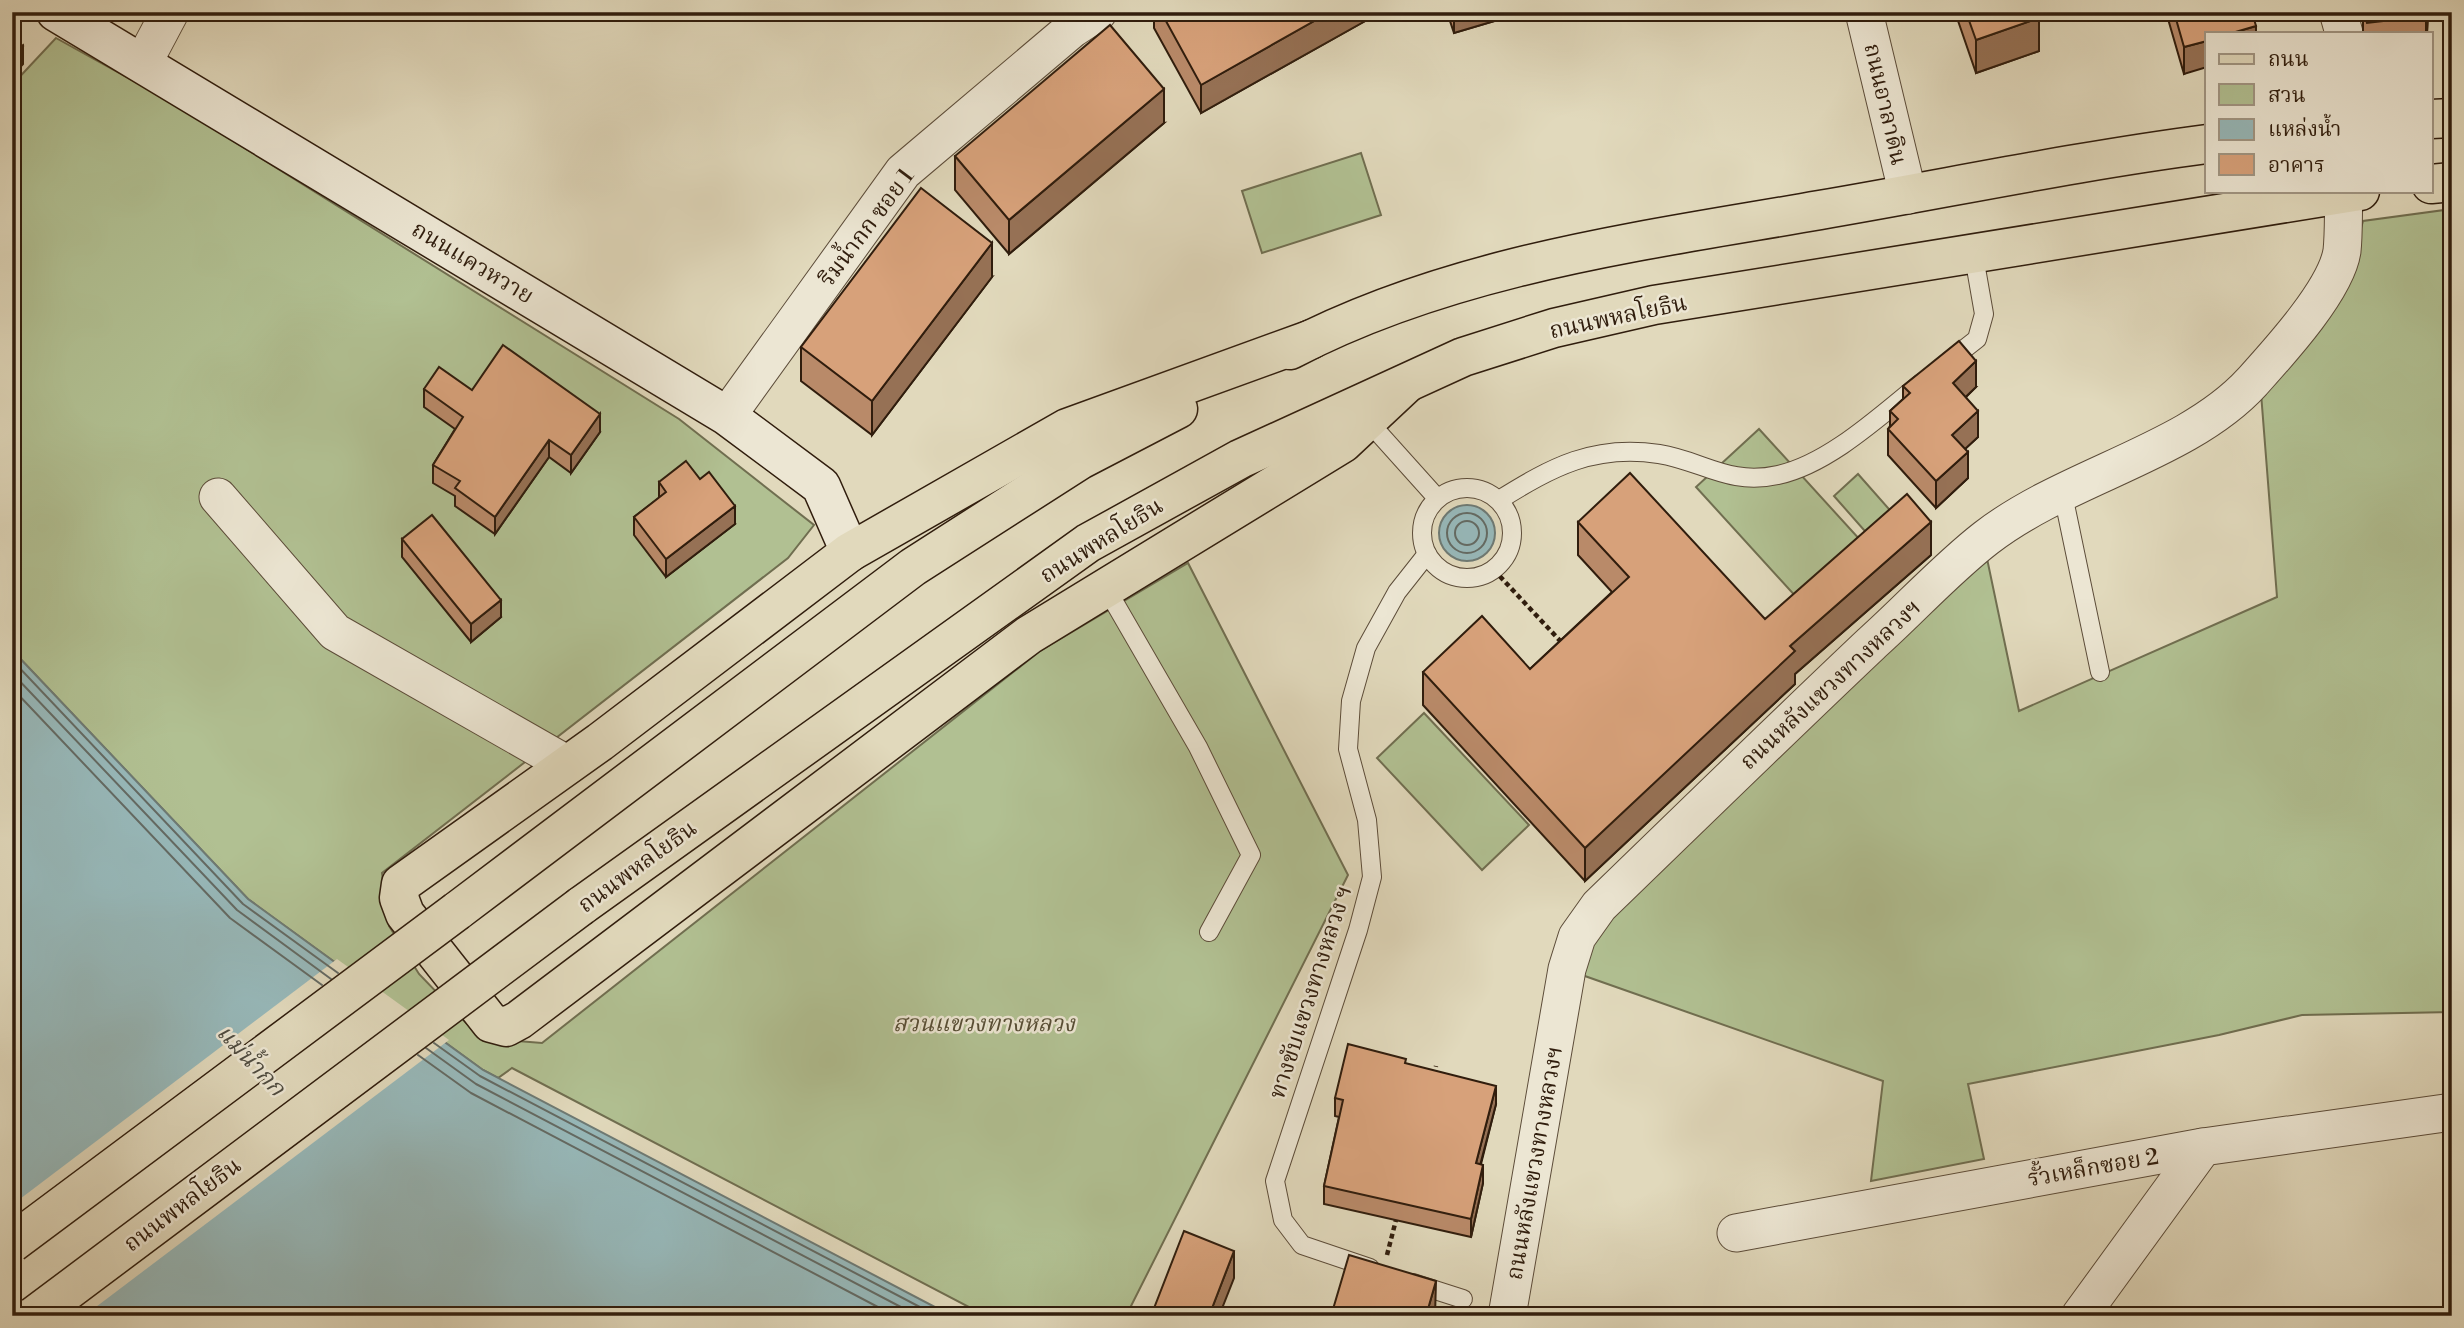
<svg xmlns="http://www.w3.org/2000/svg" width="2464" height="1328" viewBox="0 0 2464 1328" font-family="'Libre Bodoni','Noto Serif Thai',serif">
<rect width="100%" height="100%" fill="#e1d9bc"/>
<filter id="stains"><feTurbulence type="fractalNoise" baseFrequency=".00286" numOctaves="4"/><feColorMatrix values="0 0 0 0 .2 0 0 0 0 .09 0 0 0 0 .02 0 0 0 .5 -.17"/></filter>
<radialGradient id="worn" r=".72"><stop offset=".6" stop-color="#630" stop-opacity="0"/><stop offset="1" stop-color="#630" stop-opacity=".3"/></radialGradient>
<!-- green -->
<g fill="#b1c092" stroke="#706e50" stroke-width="2">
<path d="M56,38L166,99L679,419L814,525L788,558L382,873L389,926L419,974L470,1027L505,1040L542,1043L1040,651L1188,563L1348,875L1126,1316H986L512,1068L498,1078L483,1070L248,899L12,650V85Z"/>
<path d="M1361,153L1381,215L1262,253L1242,191Z"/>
<path d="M2452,209V1012L2302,1015L2219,1035L1968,1084L1984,1159L1871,1181L1883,1081L1582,975L1592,937L1985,549L2019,711L2277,597L2261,393L2342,298L2363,221Z"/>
<path d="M1759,429L1872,553L1809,611L1696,487Z"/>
<path d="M1858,474L1903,525L1879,547L1834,496Z"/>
<path d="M1424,713L1529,825L1482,870L1377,758Z"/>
</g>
<!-- water -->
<g fill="#97b8b9" stroke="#6e7a74" stroke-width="2">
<circle cx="1467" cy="533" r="28"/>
<path d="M12,650L248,899L483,1070L952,1316H36L12,1305Z"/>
</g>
<!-- pier -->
<path fill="#e1d9bc" d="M337,959L449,1040L84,1316H29L12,1309V1205Z"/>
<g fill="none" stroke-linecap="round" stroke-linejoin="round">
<!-- shore -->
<g stroke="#646a63" stroke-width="2">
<circle cx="1467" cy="533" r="20"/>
<circle cx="1467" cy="533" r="12"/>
<path d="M12,660L243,904L338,973"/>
<path d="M12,673L237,910L331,979"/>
<path d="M12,688L230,918L322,985"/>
<path d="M434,1043L480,1076L937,1316"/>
<path d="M426,1048L476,1084L918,1316"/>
<path d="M418,1055L471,1093L895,1316"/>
</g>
<!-- lane casing -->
<g stroke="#5c4c39" stroke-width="20">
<g id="lane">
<path d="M1949,361L1977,339L1984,314L1973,251"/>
<path d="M1367,420L1437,498"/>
<circle cx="1467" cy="533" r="45"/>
<path d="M2062,490L2100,672"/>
<path d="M1499,500C1552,467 1594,444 1659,454C1703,461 1729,486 1778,475C1829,464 1881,415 1921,383"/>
<path d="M1106,588L1198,747L1251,855L1209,932"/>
<path d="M1370,1268L1302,1245L1283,1220L1275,1181L1358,930L1372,877L1367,820L1348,749L1351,701L1366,648L1397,592L1427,554"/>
<path d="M1413,1283L1463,1299"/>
</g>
</g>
<!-- street casing -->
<g stroke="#5c4c39" stroke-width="39">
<g id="street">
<path d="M1864,12L1908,195"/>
<path d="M2338,12L2344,33"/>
<path d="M143,63L170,12"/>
<path d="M727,416L903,172L1072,29L1098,12"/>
<path d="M218,497L335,632L568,765"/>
<path d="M1736,1233L2203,1147L2452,1112"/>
<path d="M1507,1316L1567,969L1577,937L1599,906C1690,818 1780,730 1872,643C1910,609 1946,569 1986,538C2066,476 2187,453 2252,382C2279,352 2336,290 2342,251C2344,232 2343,211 2344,192"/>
<path d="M2080,1316L2203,1147"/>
</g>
</g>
<!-- secondary casing -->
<g stroke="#301d0d" stroke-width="41">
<path id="secondary" d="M56,12L727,416L821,486L850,552"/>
</g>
<!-- primary casing -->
<g stroke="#301d0d" stroke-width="41">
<g id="primary">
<path d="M2431,119L2452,118"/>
<path d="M2431,184L2452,182"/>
<path d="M1312,339L1067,428L850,552L600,742L401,884L399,898L405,914L491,1023L506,1027L519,1020L1029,635L1343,443L1406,384"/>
<path d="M1290,350C1452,265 1642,241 1820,210C1949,188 2077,161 2207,144"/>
<path d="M581,906L1088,543L1240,459L1463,357L1554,328L1654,305L2360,191"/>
<path d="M457,911L913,567L1080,460L1178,409"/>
</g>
</g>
<!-- path -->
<g stroke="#301d0d" stroke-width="4.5" stroke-dasharray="5 3.5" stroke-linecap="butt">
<path d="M1494,570L1564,645"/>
<path d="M1434,1075L1436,1066"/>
<path d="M1387,1255L1397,1216"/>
</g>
<!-- lane -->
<use href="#lane" stroke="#ece6d3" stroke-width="18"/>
<!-- street -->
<use href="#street" stroke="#ece6d3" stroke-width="37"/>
<!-- secondary -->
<use href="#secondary" stroke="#ece6d3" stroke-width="38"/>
<!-- primary -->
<use href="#primary" stroke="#e1d9bc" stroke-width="38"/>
<!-- primary-bridge casing -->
<g stroke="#301d0d" stroke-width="41" stroke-linecap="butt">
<g id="primary-bridge">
<path d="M12,1243L457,911"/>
<path d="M34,1316L581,906"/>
</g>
</g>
<!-- primary-bridge -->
<use href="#primary-bridge" stroke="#e1d9bc" stroke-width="38"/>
</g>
<!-- wall -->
<g fill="#b98a69" stroke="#301d0d" stroke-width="2">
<path d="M1154,12H1367V20L1201,113L1154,28Z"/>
<path d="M1447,12H1508V17L1454,33Z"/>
<path d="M1955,12H2037L2039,51L1976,73Z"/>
<path d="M2166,12H2252L2256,33L2184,74Z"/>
<path d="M2360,12H2428L2427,33H2363V22Z"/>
<path d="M1164,123L1009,254L955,190V156Z"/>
<path d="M992,277L872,435L801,381V347Z"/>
<path d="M1903,386L1976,387L1966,397L1978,437L1965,449L1968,478L1936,508L1888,455V429L1890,426V411L1903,399Z"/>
<path d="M424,389L472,390L600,432L571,473L549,457L495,534L455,506V496L433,483V465L455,429L424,407Z"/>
<path d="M659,482L735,524L666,577L634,535V517L659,498Z"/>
<path d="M1578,522L1765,619L1931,555L1795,674V684L1585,881L1423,705V672L1530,669L1612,592L1578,555Z"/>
<path d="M402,539L501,617L471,642L402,557Z"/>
<path d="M1406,1064L1496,1104L1481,1164L1483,1183L1471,1237L1324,1204V1186L1339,1117L1335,1116V1098Z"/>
</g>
<!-- shaded-wall -->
<g fill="#967155" stroke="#301d0d" stroke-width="2">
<path d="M1330,12H1367V20L1201,113V85Z"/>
<path d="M1454,12H1508V17L1454,33Z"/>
<path d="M2426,12H2428L2427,33H2426Z"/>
<path d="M2039,18V51L1976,73V40Z"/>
<path d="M2256,26V33H2232Z"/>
<path d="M2207,41V67L2184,74V47Z"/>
<path d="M23,46V64L12,76V59Z"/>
<path d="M1164,89V123L1009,254V220Z"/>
<path d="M992,243V277L872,435V401Z"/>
<path d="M1976,361V387L1953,409V383Z"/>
<path d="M1978,411V437L1952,461V435Z"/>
<path d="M600,414V432L571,473V455Z"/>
<path d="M549,440V457L495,534V517Z"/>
<path d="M1968,452V478L1936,508V481Z"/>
<path d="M735,506V524L666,577V559Z"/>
<path d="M1931,522V555L1795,674V684L1585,881V848L1790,646Z"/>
<path d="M501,600V617L471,642V624Z"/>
<path d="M1496,1086V1104L1476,1181V1163Z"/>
<path d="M1483,1165V1183L1471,1237V1219Z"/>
<path d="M1234,1251V1278L1219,1316H1209Z"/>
<path d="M1436,1281L1435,1316H1426Z"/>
</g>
<!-- building -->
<g fill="#d7a17a" stroke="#301d0d" stroke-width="2">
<path d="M1161,12H1330L1201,85Z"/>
<path d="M1966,12H2037L2039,18L1976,40Z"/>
<path d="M2174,12H2252L2256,26L2232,33H2207V41L2184,47Z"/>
<path d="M2364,12H2426V16L2367,23Z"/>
<path d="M1110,25L1164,89L1009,220L955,156Z"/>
<path d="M12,36L23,46L12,59Z"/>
<path d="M921,188L992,243L872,401L801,347Z"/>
<path d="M1959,341L1976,361L1953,383L1978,411L1952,435L1968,452L1936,481L1888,429L1898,419L1890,411L1910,393L1903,386Z"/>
<path d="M503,345L600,414L571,455L549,440L495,517L455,488L460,481L433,465L463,417L424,389L439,367L472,390Z"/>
<path d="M686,461L700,479L709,472L735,506L666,559L634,517L666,492L659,482Z"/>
<path d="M1630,473L1765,619L1907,494L1931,522L1790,646L1795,651L1585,848L1423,672L1482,616L1530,669L1629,577L1578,522Z"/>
<path d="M432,515L501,600L471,624L402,539Z"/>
<path d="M1348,1044L1406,1059L1405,1063L1496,1086L1476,1163L1483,1165L1471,1219L1324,1186L1343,1100L1335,1098Z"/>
<path d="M1184,1231L1234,1251L1209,1316H1151Z"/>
<path d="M1349,1255L1436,1281L1426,1316H1331Z"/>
</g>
<g text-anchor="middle" stroke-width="5" stroke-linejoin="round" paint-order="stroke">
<!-- street labels -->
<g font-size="23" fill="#301d0d" stroke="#ece6d3">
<text transform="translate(1886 104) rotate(77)" y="8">ถนนอาลาดิน</text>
<text transform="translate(866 227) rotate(-53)" y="8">ริมน้ำกก ซอย 1</text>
<text transform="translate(473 262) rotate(31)" y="8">ถนนแควหวาย</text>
<text transform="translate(1618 316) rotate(-12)" y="8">ถนนพหลโยธิน</text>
<text transform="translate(1101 540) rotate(-32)" y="8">ถนนพหลโยธิน</text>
<text transform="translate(1830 684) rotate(-43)" y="8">ถนนหลังแขวงทางหลวงฯ</text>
<text transform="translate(637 866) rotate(-36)" y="8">ถนนพหลโยธิน</text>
<text transform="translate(1310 992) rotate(-72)" y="8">ทางขับแขวงทางหลวง ฯ</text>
<text transform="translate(1534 1163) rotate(-80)" y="8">ถนนหลังแขวงทางหลวงฯ</text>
<text transform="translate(2093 1167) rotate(-10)" y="8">รั้วเหล็กซอย 2</text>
<text transform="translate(182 1204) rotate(-37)" y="8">ถนนพหลโยธิน</text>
</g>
<!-- park labels -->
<g font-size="23" font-style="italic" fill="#574e35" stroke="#ece6d3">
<text x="984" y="1031">สวนแขวงทางหลวง</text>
</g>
<!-- water labels -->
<g font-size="24" font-style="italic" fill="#4f4c41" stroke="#ece6d3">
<text transform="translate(251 1060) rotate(47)" y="8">แม่น้ำกก</text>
</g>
</g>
<!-- margin -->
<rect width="2464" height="1328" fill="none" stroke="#e1d9bc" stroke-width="42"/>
<rect x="14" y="14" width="2436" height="1300" fill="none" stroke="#301d0d" stroke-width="3.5"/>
<rect x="21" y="21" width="2422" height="1286" fill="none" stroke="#301d0d" stroke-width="2"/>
<!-- legend -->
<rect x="2205" y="32" width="228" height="161" fill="#ece6d3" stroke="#a19684" stroke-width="2"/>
<rect x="2219" y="54" width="35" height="10" fill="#e1d9bc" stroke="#a19684" stroke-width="2"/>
<text x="2268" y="66" font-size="21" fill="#301d0d">ถนน</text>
<rect x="2219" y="84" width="35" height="21" fill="#b1c092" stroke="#a19684" stroke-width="2"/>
<text x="2268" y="102" font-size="21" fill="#301d0d">สวน</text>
<rect x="2219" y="119" width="35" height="21" fill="#97b8b9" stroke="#a19684" stroke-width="2"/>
<text x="2268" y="136" font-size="21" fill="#301d0d">แหล่งน้ำ</text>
<rect x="2219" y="154" width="35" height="21" fill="#d7a17a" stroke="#a19684" stroke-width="2"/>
<text x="2268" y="172" font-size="21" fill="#301d0d">อาคาร</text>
<rect width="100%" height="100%" filter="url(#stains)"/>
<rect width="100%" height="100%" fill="url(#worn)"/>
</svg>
